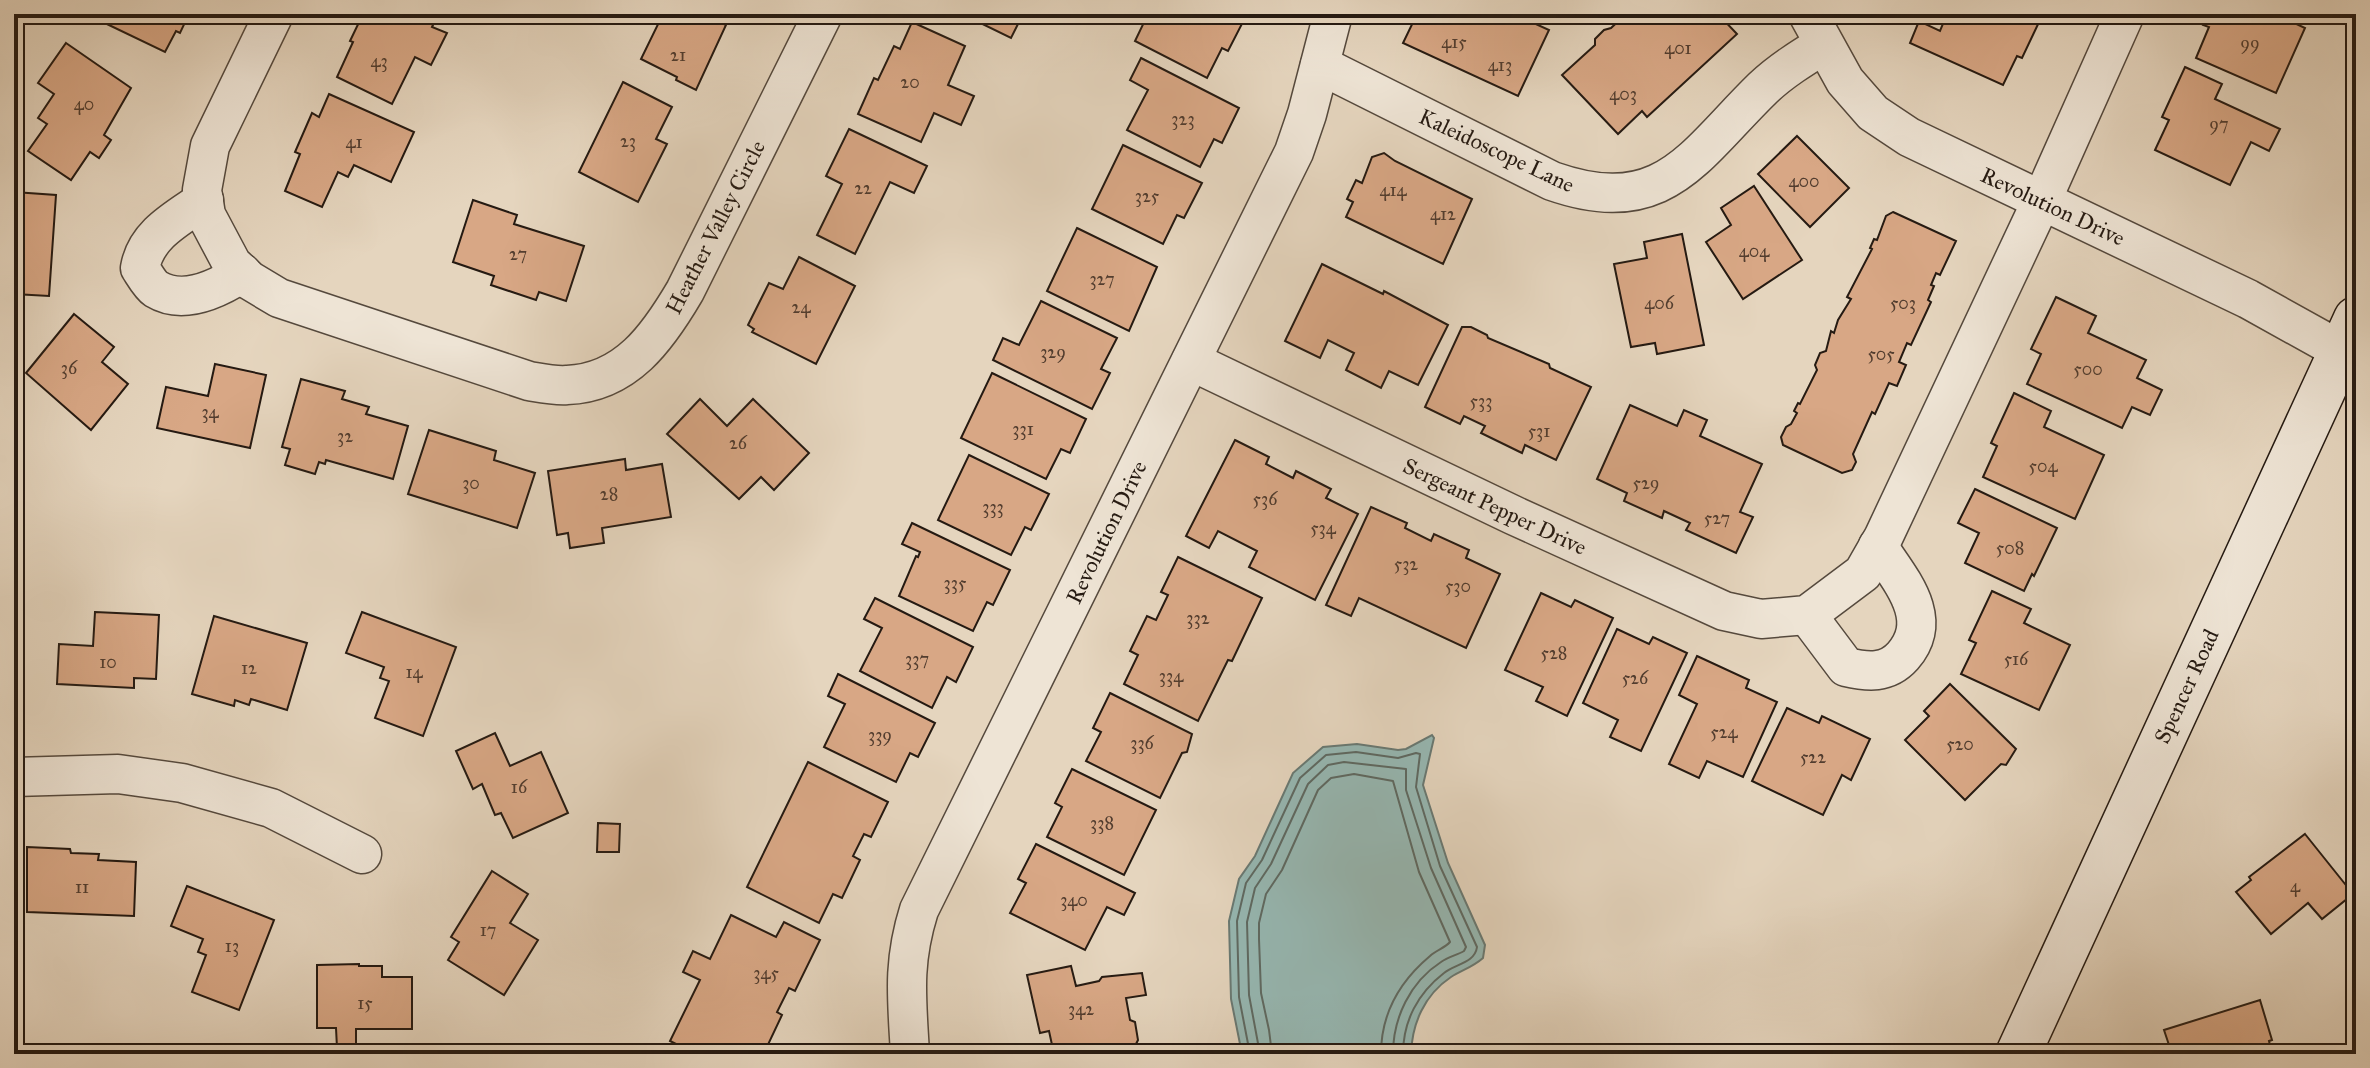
<svg xmlns="http://www.w3.org/2000/svg" width="2370" height="1068" viewBox="0 0 2370 1068" font-family="'IM FELL Great Primer',serif">
<rect width="100%" height="100%" fill="#e5d5be"/>
<filter id="stains"><feTurbulence type="fractalNoise" baseFrequency=".0025" numOctaves="4"/><feColorMatrix values="0 0 0 0 .2 0 0 0 0 .09 0 0 0 0 .02 0 0 0 .5 -.17"/></filter>
<radialGradient id="worn" r=".72"><stop offset=".6" stop-color="#630" stop-opacity="0"/><stop offset="1" stop-color="#630" stop-opacity=".3"/></radialGradient>
<!-- water -->
<path fill="#96b8b3" stroke="#697973" stroke-width="2" d="M1432,735L1434,738L1423,785L1448,863L1485,945L1483,958C1473,967 1462,970 1451,977C1424,995 1412,1024 1411,1054H1242L1231,999L1229,921L1239,879L1255,856L1293,773L1323,747L1357,744L1398,750L1406,749Z"/>
<g fill="none" stroke-linecap="round" stroke-linejoin="round">
<!-- shore -->
<g stroke="#5e6962" stroke-width="2">
<path d="M1250,1054L1239,997L1237,921L1246,883L1262,860L1300,778L1326,755L1356,752L1398,758L1416,753L1420,754L1416,787L1440,866L1477,947C1475,963 1455,964 1444,973C1418,993 1403,1021 1403,1054"/>
<path d="M1260,1054L1249,995L1247,922L1255,888L1271,864L1308,784L1328,765L1344,762L1406,769V790L1431,868L1466,947L1464,951C1457,955 1448,957 1441,962C1410,982 1393,1018 1393,1054"/>
<path d="M1272,1054L1269,1030L1261,993L1259,939V923L1266,894L1282,870L1318,790L1331,778L1354,774L1393,781L1419,872L1450,942C1445,948 1436,950 1430,956C1399,982 1381,1013 1381,1054"/>
</g>
</g>
<!-- building -->
<g fill="#d8a785" stroke="#251a12" stroke-width="2">
<path d="M86,14H189L180,33L176,31L165,52Z"/>
<path d="M363,14H438L432,27L447,33L431,65L415,57L392,104L337,77L353,42L350,41Z"/>
<path d="M663,14H724L720,22L726,25L696,90L676,80L677,77L641,59Z"/>
<path d="M962,14H1023L1011,38Z"/>
<path d="M1148,14H1247L1228,51L1222,48L1207,78L1135,41Z"/>
<path d="M1417,14H1514L1549,30L1518,96L1403,43Z"/>
<path d="M1626,14H1718L1737,34L1647,117L1642,111L1618,134L1562,75L1595,45V39L1604,30L1611,28Z"/>
<path d="M1947,14H2033L2031,17L2040,20L2022,58L2017,56L2003,85L1910,43L1919,21L1940,31Z"/>
<path d="M2208,14H2275L2305,28L2276,93L2196,58L2209,27L2203,25Z"/>
<path d="M912,22L965,46L948,85L974,96L961,125L934,113L921,142L858,114L874,78L878,80L894,46L900,49Z"/>
<path d="M66,43L131,88L104,135L111,140L99,158L90,152L71,180L28,151L47,124L38,118L54,94L38,83Z"/>
<path d="M1141,58L1239,108L1222,143L1214,139L1200,167L1127,130L1148,90L1130,80Z"/>
<path d="M2185,67L2222,84L2215,99L2280,129L2269,151L2251,142L2230,185L2155,150L2169,120L2162,117Z"/>
<path d="M623,82L672,107L656,139L667,144L638,202L579,172Z"/>
<path d="M329,94L414,132L391,182L354,165L348,177L338,172L322,207L285,191L300,154L295,152L312,113L319,117Z"/>
<path d="M849,129L927,166L914,193L890,182L855,254L817,235L842,184L826,176Z"/>
<path d="M1797,136L1849,188L1810,227L1758,174Z"/>
<path d="M1123,145L1202,183L1184,218L1177,215L1163,244L1092,209Z"/>
<path d="M1384,153L1395,161L1472,199L1443,264L1346,217L1353,202L1347,199L1356,180L1362,183L1372,157Z"/>
<path d="M1754,186L1802,260L1743,299L1706,242L1731,225L1721,208Z"/>
<path d="M14,192L56,195L49,296L14,294Z"/>
<path d="M473,200L517,215L514,224L584,246L566,301L539,292L536,300L491,285L494,276L453,262Z"/>
<path d="M1893,212L1956,241L1940,275L1936,273L1931,285L1934,286L1928,300L1931,302L1911,345L1907,343L1899,362L1906,365L1897,386L1889,383L1875,414L1872,412L1853,454L1856,462L1852,470L1842,473L1783,445L1781,437L1786,427L1791,424L1797,413L1794,411L1798,403L1800,404L1817,370L1815,365L1820,353L1826,351L1831,331L1834,333L1838,320L1851,299L1847,297L1872,249L1870,248L1874,239L1877,240L1886,216Z"/>
<path d="M1077,228L1157,267L1129,331L1047,291Z"/>
<path d="M1682,234L1704,345L1657,354L1655,343L1631,347L1614,264L1647,258L1644,242Z"/>
<path d="M799,257L855,286L816,364L752,332L754,329L748,325L769,283L783,289Z"/>
<path d="M1322,264L1383,294L1384,291L1448,325L1418,385L1389,371L1381,388L1346,370L1354,353L1328,340L1320,358L1285,341Z"/>
<path d="M2056,297L2096,316L2088,333L2146,360L2137,378L2162,390L2150,415L2132,407L2122,428L2027,384L2041,354L2031,349Z"/>
<path d="M1041,301L1117,338L1101,369L1110,373L1092,409L993,360L1003,338L1019,345Z"/>
<path d="M74,314L114,347L102,362L128,384L91,430L26,373Z"/>
<path d="M1462,327H1471L1487,335L1488,338L1549,364L1550,368L1591,387L1556,460L1525,445L1522,453L1481,433L1485,426L1464,416L1460,424L1425,407Z"/>
<path d="M215,364L266,375L250,448L157,428L166,387L208,396Z"/>
<path d="M992,373L1086,419L1070,453L1061,449L1046,479L961,438Z"/>
<path d="M301,379L345,391L342,399L369,407L366,414L408,426L393,479L326,460L325,464L319,462L315,474L285,465L290,449L282,447Z"/>
<path d="M2014,393L2051,411L2044,427L2104,455L2075,519L1983,477L1997,446L1991,443Z"/>
<path d="M700,399L727,426L753,399L809,453L774,490L761,477L739,499L667,434Z"/>
<path d="M1630,405L1677,426L1684,410L1707,420L1700,436L1762,464L1740,512L1753,517L1736,553L1686,530L1690,523L1664,511L1662,518L1624,501L1627,493L1597,479Z"/>
<path d="M429,430L496,451L494,460L535,473L517,528L408,494Z"/>
<path d="M1235,440L1269,457L1266,464L1293,478L1296,471L1331,489L1326,498L1358,514L1315,600L1249,567L1257,551L1218,531L1209,548L1186,536Z"/>
<path d="M969,455L1049,494L1031,530L1025,527L1011,555L938,520Z"/>
<path d="M625,459L626,470L662,464L671,517L602,528L604,543L570,548L568,533L557,535L548,471Z"/>
<path d="M1975,489L2057,528L2034,576L2032,574L2024,591L1965,563L1979,533L1958,523Z"/>
<path d="M1371,507L1407,523L1405,528L1431,541L1434,534L1469,550L1466,558L1500,574L1466,648L1359,598L1351,616L1326,605Z"/>
<path d="M912,523L1010,570L993,605L987,602L973,631L899,596L916,556L918,557L920,552L902,544Z"/>
<path d="M1178,557L1262,598L1232,661L1228,660L1198,721L1124,684L1138,655L1130,651L1147,616L1156,620L1168,595L1161,592Z"/>
<path d="M1992,591L2031,609L2024,623L2070,645L2039,710L1961,674L1976,643L1969,640Z"/>
<path d="M1541,593L1571,607L1575,600L1613,618L1567,716L1536,701L1543,687L1505,670Z"/>
<path d="M875,598L973,647L956,682L947,677L932,708L860,671L882,628L864,619Z"/>
<path d="M95,612L159,615L156,679L134,678V688L57,684L59,644L93,646Z"/>
<path d="M362,612L456,647L423,736L375,718L389,681L380,678L384,667L346,653Z"/>
<path d="M214,616L307,643L287,710L251,699L249,705L235,700L234,706L192,694Z"/>
<path d="M1617,629L1649,644L1653,637L1687,653L1641,751L1610,737L1618,720L1583,703Z"/>
<path d="M1697,656L1749,680L1746,688L1777,702L1743,777L1707,761L1699,778L1669,764L1697,704L1679,695Z"/>
<path d="M838,674L935,723L918,757L910,753L896,782L824,747L845,704L828,696Z"/>
<path d="M1950,684L2016,749L2006,765L2001,764L1965,800L1905,740L1929,716L1924,711Z"/>
<path d="M1110,693L1192,734L1187,752L1182,753L1160,798L1086,761L1101,732L1093,728Z"/>
<path d="M1787,708L1819,723L1822,716L1870,739L1851,780L1842,775L1823,815L1752,781Z"/>
<path d="M495,733L510,766L541,752L568,813L513,838L501,813L495,815L482,784L473,789L456,751Z"/>
<path d="M808,762L888,802L871,837L864,834L853,856L860,860L842,898L833,894L819,923L747,887Z"/>
<path d="M1072,769L1156,810L1124,875L1047,837L1062,807L1055,803Z"/>
<path d="M598,823L620,824L619,852H597Z"/>
<path d="M2305,834L2353,894L2322,919L2308,903L2271,934L2236,892L2251,880L2249,877Z"/>
<path d="M1036,844L1135,893L1124,915L1107,907L1085,950L1010,913L1026,883L1018,879Z"/>
<path d="M27,847L70,849L71,853L99,854L98,860L136,862L134,916L27,912Z"/>
<path d="M492,871L528,894L510,923L538,940L504,995L448,960L459,942L451,937Z"/>
<path d="M187,886L274,920L239,1010L192,992L206,955L198,952L203,939L171,926Z"/>
<path d="M731,915L776,937L784,922L820,940L795,991L789,988L777,1012L782,1015L765,1051L757,1047L754,1054H696L670,1041L700,980L683,972L693,951L710,959Z"/>
<path d="M359,964V966H382V977H412V1029H356V1047L337,1048L336,1028H317V965Z"/>
<path d="M1071,966L1076,986L1099,981L1102,977L1142,973L1146,995L1126,998L1130,1020L1135,1022L1138,1040L1135,1046L1097,1054H1054L1049,1031L1040,1033L1027,975Z"/>
<path d="M2260,1000L2272,1040L2269,1041L2272,1054H2172L2164,1030Z"/>
</g>
<g fill="none" stroke-linecap="round" stroke-linejoin="round">
<!-- minor casing -->
<g stroke="#55493d" stroke-width="41">
<g id="minor">
<path d="M274,14L210,146L202,190L206,215L232,264L249,280L279,298L529,381C541,383 555,386 567,385C626,383 658,337 685,291L823,14"/>
<path d="M1808,14L1845,81L1873,113L1909,137L2248,299L2356,359"/>
<path d="M1320,65L1552,181C1664,220 1693,156 1763,88C1781,71 1802,58 1823,45"/>
<path d="M204,200C177,219 146,234 140,268C144,274 150,285 156,289C184,306 219,288 242,273"/>
<path d="M1191,361L1513,515L1724,611L1761,619L1807,615L1863,573L1883,538L2042,200L2125,14"/>
<path d="M1807,615L1846,667C1868,672 1887,674 1903,656C1936,618 1900,580 1878,546"/>
<path d="M14,777L118,774L182,783L271,808L362,854"/>
<path d="M910,1054C907,999 902,964 919,910L1294,152L1307,114L1333,14"/>
</g>
</g>
<!-- secondary casing -->
<g stroke="#251a12" stroke-width="47">
<path id="secondary" d="M2018,1054L2356,319"/>
</g>
<!-- minor -->
<use href="#minor" stroke="#eee4d5" stroke-width="38"/>
<!-- secondary -->
<use href="#secondary" stroke="#eee4d5" stroke-width="44"/>
</g>
<g text-anchor="middle" stroke-width="8" stroke-linejoin="round" paint-order="stroke">
<!-- number labels -->
<g font-size="18" fill="#523d2f">
<text x="1454" y="48">415</text>
<text x="2250" y="49">99</text>
<text x="1678" y="54">401</text>
<text x="678" y="61">21</text>
<text x="379" y="67">43</text>
<text x="1500" y="71">413</text>
<text x="910" y="88">20</text>
<text x="1623" y="100">403</text>
<text x="84" y="110">40</text>
<text x="1183" y="125">323</text>
<text x="2219" y="130">97</text>
<text x="628" y="147">23</text>
<text x="354" y="148">41</text>
<text x="1804" y="187">400</text>
<text x="863" y="194">22</text>
<text x="1393" y="196">414</text>
<text x="1147" y="202">325</text>
<text x="1443" y="220">412</text>
<text x="1754" y="257">404</text>
<text x="518" y="260">27</text>
<text x="1102" y="285">327</text>
<text x="1659" y="309">406</text>
<text x="1903" y="309">503</text>
<text x="801" y="313">24</text>
<text x="1053" y="358">329</text>
<text x="1881" y="360">505</text>
<text x="69" y="374">36</text>
<text x="2088" y="375">500</text>
<text x="1481" y="407">533</text>
<text x="210" y="418">34</text>
<text x="1023" y="435">331</text>
<text x="1539" y="437">531</text>
<text x="345" y="442">32</text>
<text x="738" y="449">26</text>
<text x="2043" y="472">504</text>
<text x="471" y="489">30</text>
<text x="1646" y="489">529</text>
<text x="609" y="500">28</text>
<text x="1265" y="505">536</text>
<text x="993" y="513">333</text>
<text x="1717" y="524">527</text>
<text x="1323" y="534">534</text>
<text x="2010" y="554">508</text>
<text x="1406" y="570">532</text>
<text x="955" y="589">335</text>
<text x="1458" y="592">530</text>
<text x="1198" y="624">332</text>
<text x="1554" y="659">528</text>
<text x="917" y="665">337</text>
<text x="2016" y="665">516</text>
<text x="108" y="668">10</text>
<text x="249" y="674">12</text>
<text x="414" y="678">14</text>
<text x="1171" y="682">334</text>
<text x="1635" y="684">526</text>
<text x="1724" y="738">524</text>
<text x="880" y="741">339</text>
<text x="1142" y="749">336</text>
<text x="1960" y="750">520</text>
<text x="1813" y="763">522</text>
<text x="519" y="793">16</text>
<text x="1102" y="829">338</text>
<text x="2295" y="892">4</text>
<text x="82" y="893">11</text>
<text x="1074" y="906">340</text>
<text x="488" y="936">17</text>
<text x="232" y="952">13</text>
<text x="766" y="979">345</text>
<text x="365" y="1009">15</text>
<text x="1081" y="1015">342</text>
</g>
<!-- street labels -->
<g font-size="22" fill="#251a12" stroke="#eee4d5">
<text transform="translate(1497 150) rotate(25)" y="8">Kaleidoscope Lane</text>
<text transform="translate(2053 206) rotate(25)" y="8">Revolution Drive</text>
<text transform="translate(715 227) rotate(-63)" y="8">Heather Valley Circle</text>
<text transform="translate(1495 506) rotate(25)" y="8">Sergeant Pepper Drive</text>
<text transform="translate(1106 532) rotate(-64)" y="8">Revolution Drive</text>
<text transform="translate(2186 686) rotate(-65)" y="8">Spencer Road</text>
</g>
</g>
<!-- margin -->
<rect width="2370" height="1068" fill="none" stroke="#e5d5be" stroke-width="48"/>
<rect x="16" y="16" width="2338" height="1036" fill="none" stroke="#251a12" stroke-width="4"/>
<rect x="24" y="24" width="2322" height="1020" fill="none" stroke="#251a12" stroke-width="2"/>
<rect width="100%" height="100%" filter="url(#stains)"/>
<rect width="100%" height="100%" fill="url(#worn)"/>
</svg>
